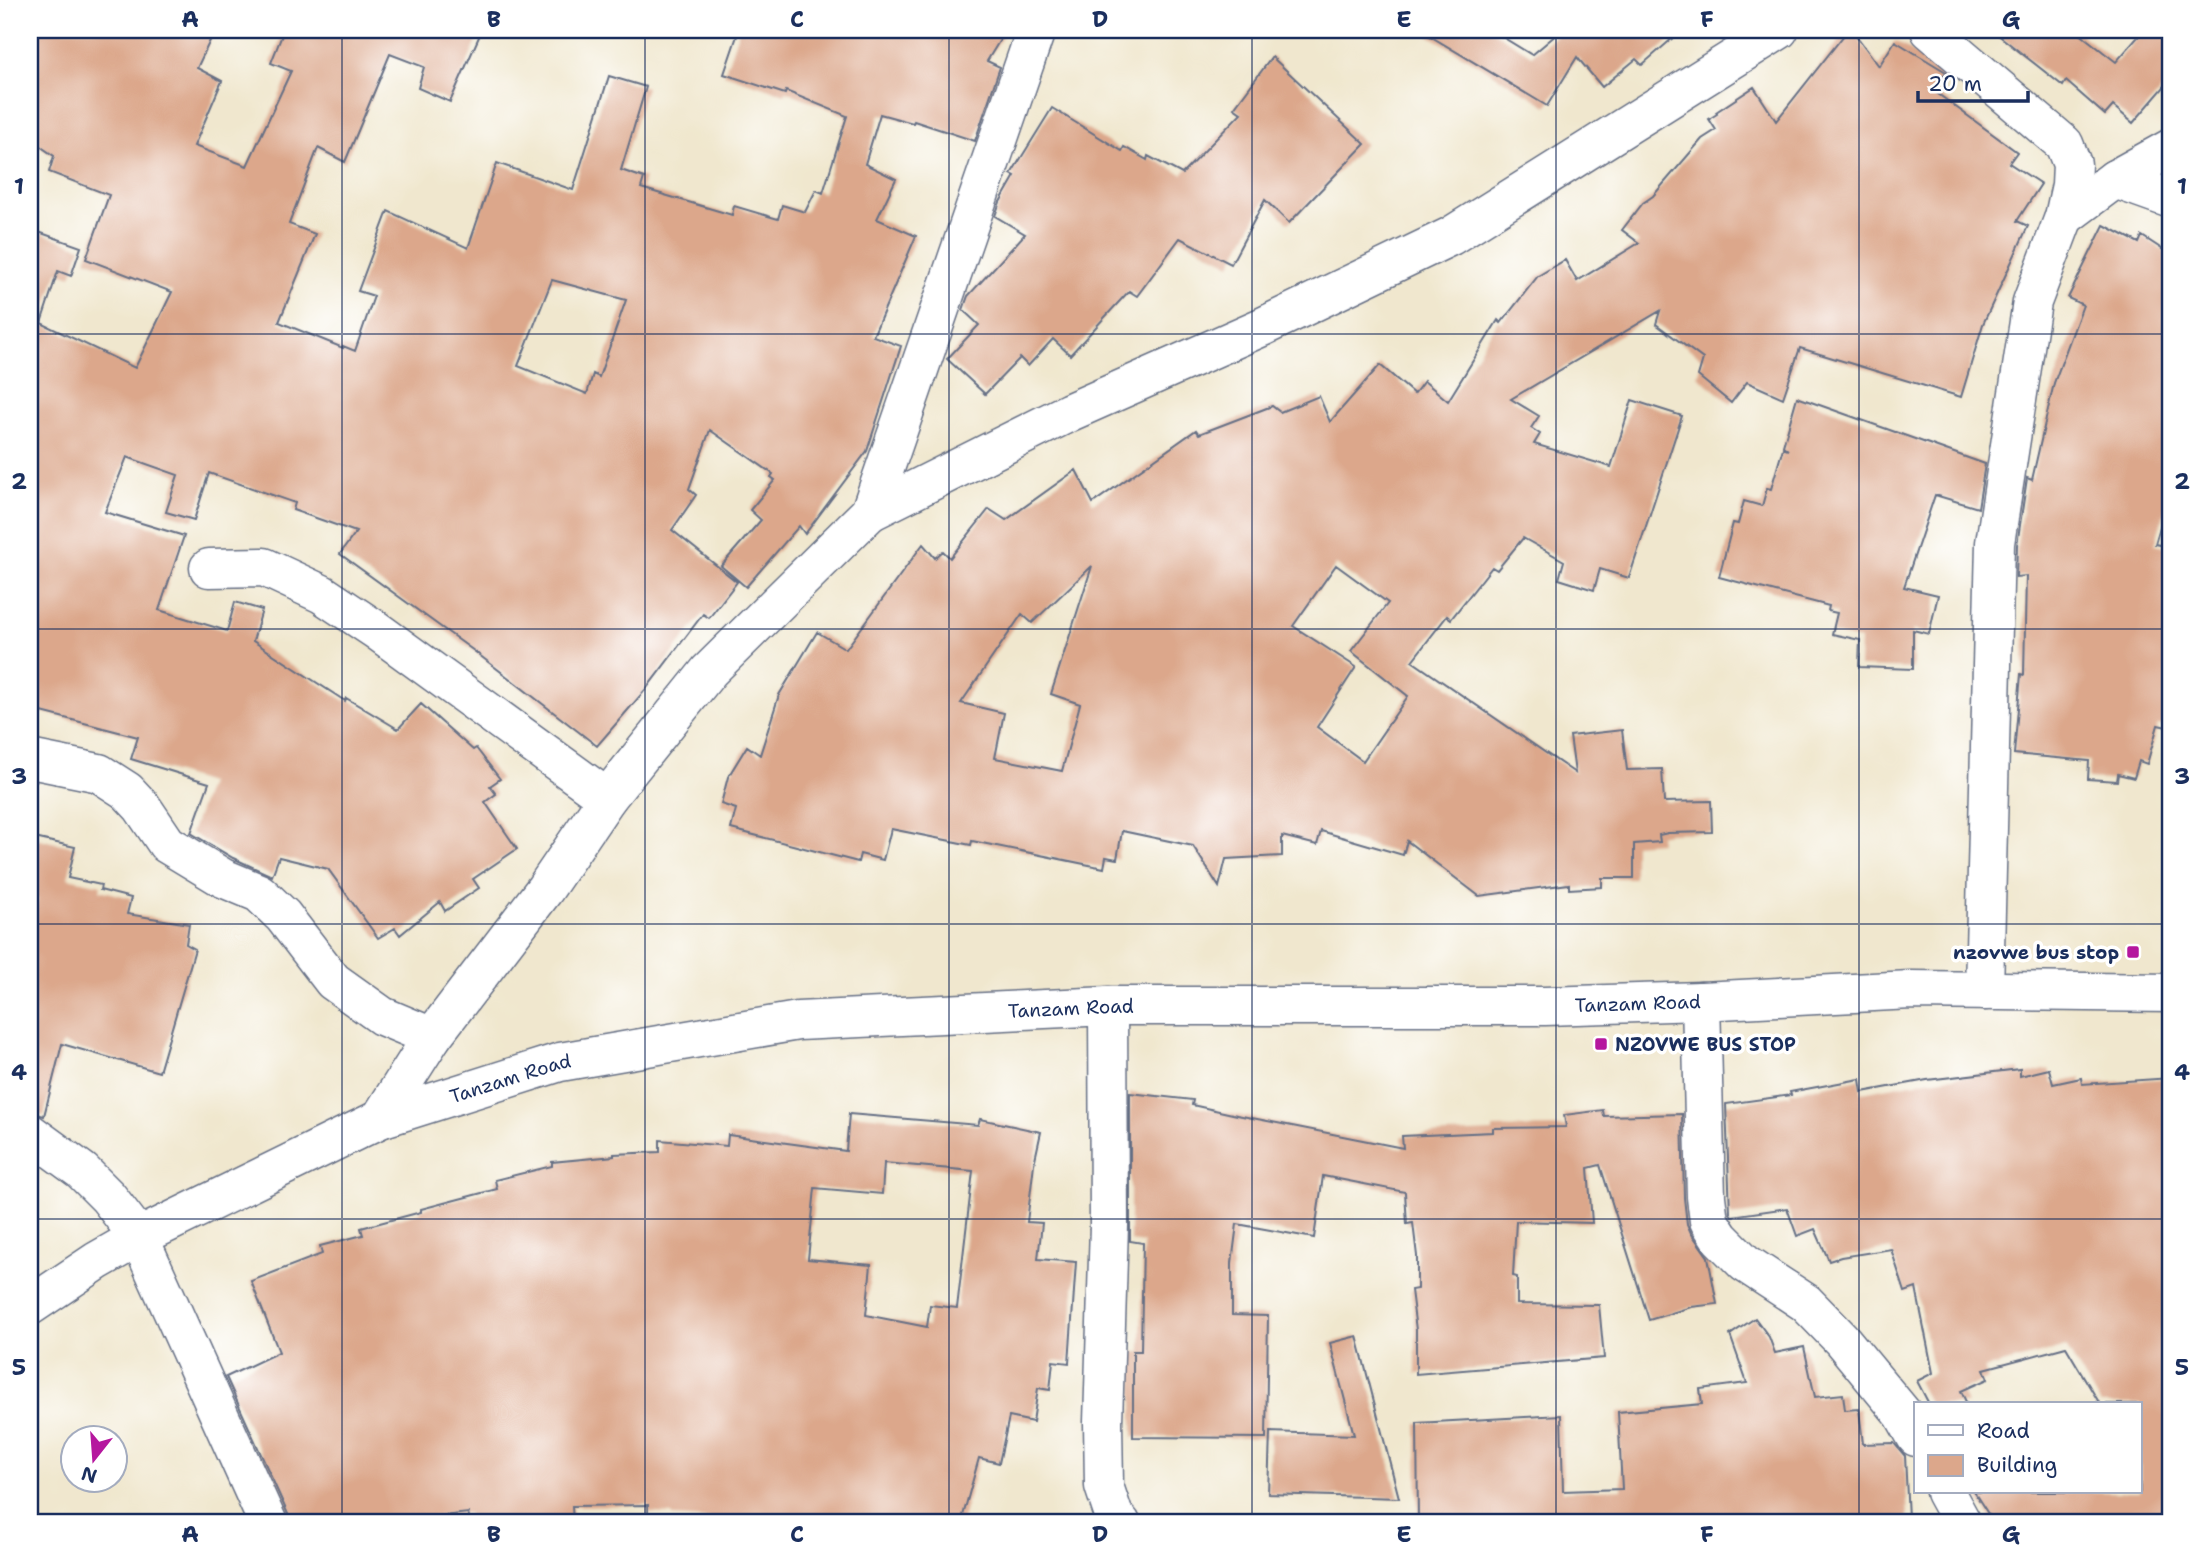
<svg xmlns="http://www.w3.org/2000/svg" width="2201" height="1553" viewBox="0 0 2201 1553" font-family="'Shantell Sans',sans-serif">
<rect width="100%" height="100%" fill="#fff"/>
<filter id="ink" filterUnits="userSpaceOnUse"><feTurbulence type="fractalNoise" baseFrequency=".0143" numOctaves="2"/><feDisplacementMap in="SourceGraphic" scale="14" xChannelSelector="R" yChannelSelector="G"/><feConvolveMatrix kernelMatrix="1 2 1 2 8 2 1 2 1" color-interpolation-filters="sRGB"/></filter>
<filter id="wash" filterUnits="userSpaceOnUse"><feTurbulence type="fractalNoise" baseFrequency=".00686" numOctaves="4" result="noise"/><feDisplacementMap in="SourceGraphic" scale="28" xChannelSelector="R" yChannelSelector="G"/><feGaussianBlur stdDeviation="1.57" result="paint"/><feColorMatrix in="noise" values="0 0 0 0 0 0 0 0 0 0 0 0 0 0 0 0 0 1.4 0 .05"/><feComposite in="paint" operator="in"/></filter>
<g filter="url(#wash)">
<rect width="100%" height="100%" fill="#f0e7ce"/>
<g id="blocks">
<!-- building -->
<g fill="#dca78b" fill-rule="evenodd">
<path d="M37,30H215L197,68L222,81L194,146L247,166L291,71L271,63L284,30H482L450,102L418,88L424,67L390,54L345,162L318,148L289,224L315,234L279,322L343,348V346L355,351L374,296L358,291L388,211L468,248L497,163L573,190L609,76L646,87L621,170L644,178L641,188L732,215L734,206L778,219L782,205L805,212L816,190L823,193L847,116L786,91L785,94L724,74L739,30H1006L987,61L1000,67L975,141L914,121L913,123L880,114L865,164L896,179L877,219L916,236L873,336L901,346L867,451L805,534L799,526L746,587L721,566L761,520L750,510L775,480L771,477L773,474L710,430L689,489L696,495L672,530L737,582L709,618L703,614L646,689L597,746L474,651L340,554L356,532L293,510L295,503L209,473L194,520L166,512L178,475L127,457L105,512L184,536L159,610L227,631L235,602L262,610L253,641L345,701L346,698L398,729L421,704L473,750L476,748L500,779L490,786L496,794L485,802L517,849L473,879L479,888L445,911L440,902L400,935L395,928L378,938L328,869L279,857L272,876L233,858L191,833L209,783L131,759L138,737L30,709V229L81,247L71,276L58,271L41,323L135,368L172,292L86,259L109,195L49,172L54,156L30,139V40ZM552,280L626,300L599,377L593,374L587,394L518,366Z"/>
<path d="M1420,30H1491L1532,55L1557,34L1553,30H1682L1642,65L1636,59L1602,87L1577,57L1547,106Z"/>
<path d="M1848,30H1852L1879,66L1895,41L1946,72L1934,91L2017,152L2009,163L2041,184L2017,221L2028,226L1983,324L1961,397L1800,348L1783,398L1747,382L1731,403L1698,376L1703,359L1656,324L1660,311L1511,399L1539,416L1531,428L1540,434L1534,444L1611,467L1632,400L1682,416L1629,578L1600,569L1594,590L1559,579L1564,561L1523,538L1497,570L1492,567L1451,619L1447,616L1412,661L1575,773L1570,736L1622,730L1627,770L1662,769L1664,802L1711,801L1712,832L1668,833L1659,835L1660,842L1634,844V878H1602V887L1569,889V884L1479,896L1407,841L1403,855L1321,831L1317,845L1282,836V856L1226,859L1219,887L1193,846L1122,831L1117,859L1106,857L1104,868L972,841L971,845L891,829L883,860L860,854L858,862L731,829L736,809L721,804L728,777L747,746L760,755L779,695L817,632L846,649L923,544L935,558L943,551L950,558L989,509L1006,520L1076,470L1093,503L1196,430L1199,434L1272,406L1280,412L1319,396L1330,422L1380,365L1414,394L1424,381L1448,401L1498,320L1501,323L1538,276L1565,260L1577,281L1639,243L1622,230L1643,203L1653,196L1702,139L1716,130L1709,119L1717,114L1716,112L1754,87L1776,121ZM1336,565L1388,603L1351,651L1408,696L1363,761L1317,727L1356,667L1293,626ZM1092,566L1051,694L1080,704L1062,771L995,758L1004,713L961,703L1022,614L1032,623Z"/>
<path d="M1992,30H2075L2116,62L2144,30H2157L2171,42V79L2133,123L2113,106L2105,115L2066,81L2063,86Z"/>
<path d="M1272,57L1365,144L1289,223L1265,200L1231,264L1180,238L1137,296L1129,291L1070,355L1053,339L1028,366L1020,358L985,394L947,359L979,325L963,310L968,296L1025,234L995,216L1000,202L1015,176L1011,174L1052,108L1122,151L1124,147L1147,160L1148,156L1182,174L1241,113L1234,108Z"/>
<path d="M2104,225L2139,243L2142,236L2171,255V489L2155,544L2170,547L2165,573L2171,574V728L2158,725L2147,764L2139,761L2134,778L2118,774L2117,781L2088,779L2089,761L2014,754L2021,674L2024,675L2026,576L2016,577L2017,545L2027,478L2032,480L2054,383L2083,305L2068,298Z"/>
<path d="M1797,397L1985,464L1978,508L1935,495L1904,587L1938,595L1929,634L1913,630V669L1859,667L1860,640L1832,634L1837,613L1828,611L1829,606L1719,577L1733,523L1738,524L1744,501L1762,506L1767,488L1771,489L1783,448L1788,450L1783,446Z"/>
<path d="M30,837L75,847L68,878L101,885L100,890L131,898L127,914L189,924L186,944L195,949L159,1072L62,1044L44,1116L30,1112V925L38,899L30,897Z"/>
<path d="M2020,1069V1076L2049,1069L2053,1084L2081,1078L2082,1084L2171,1078V1523H1994L1974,1492H2140V1404H2100L2066,1347L1984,1369L1988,1379L1961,1391L1967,1404H1929L1917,1381L1933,1373L1916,1288L1905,1292L1891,1249L1841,1257L1829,1261L1815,1229L1797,1236L1787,1208L1732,1216L1730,1213L1726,1104L1791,1095L1790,1092L1860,1079L1862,1092L1927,1080Z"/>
<path d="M1130,1093L1193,1100L1192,1105L1237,1115L1403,1148L1402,1136L1493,1132V1128L1566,1127L1564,1115L1603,1110L1604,1116L1682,1114L1684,1198L1687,1224L1691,1233L1708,1257L1717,1304L1691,1307L1649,1320L1600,1165L1588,1168L1592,1223L1516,1221L1513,1276L1517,1277V1304L1599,1305L1604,1358L1416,1374V1330L1411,1290L1417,1289V1256L1413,1223L1407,1224L1405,1192L1323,1176L1314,1238L1237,1224L1232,1263V1315L1268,1316L1266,1438L1133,1437V1351H1141L1143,1243L1130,1241Z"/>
<path d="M849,1114L978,1125L980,1119L1041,1132L1034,1164L1027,1222L1042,1223L1038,1259L1076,1262L1069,1363L1053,1361L1050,1390L1038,1388L1033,1422L1009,1417L999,1463L979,1458L961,1523H769L672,1517V1514L648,1513V1505L572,1506L573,1523H470L468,1513L407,1520L408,1523H290L288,1514L226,1377L279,1352L251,1281L322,1254L320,1246L363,1235L361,1228L421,1212V1209L497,1189L495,1180L552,1166V1162L614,1156V1154L660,1152V1140L727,1146L728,1135L846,1151ZM884,1163L973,1171L957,1308L930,1305L927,1327L866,1315L871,1265L808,1259L815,1188L882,1194Z"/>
<path d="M1755,1318L1769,1337L1775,1353L1804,1347L1815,1397L1843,1394L1845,1410L1859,1409L1863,1444L1894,1443L1905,1456L1908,1518L1834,1520L1835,1523H1418L1417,1423L1561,1415L1563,1491L1622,1489L1618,1412L1702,1404L1700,1389L1747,1383L1730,1335Z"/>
<path d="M1357,1336L1399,1498L1268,1494L1270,1432L1354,1435L1330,1343Z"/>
</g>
</g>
</g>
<g filter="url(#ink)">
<use href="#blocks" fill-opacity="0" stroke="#666f85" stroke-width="2"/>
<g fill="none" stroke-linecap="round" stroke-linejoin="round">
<!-- street casing -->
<g stroke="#666f85" stroke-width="41">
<g id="street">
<path d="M1930,30L2064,144L2072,164L2071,185L2064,217L2032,302L1995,543L1984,991"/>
<path d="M2115,179L2171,199"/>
<path d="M2064,217L2115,179L2171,148"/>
<path d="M870,512L1070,412L1262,327L1451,236L1779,30"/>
<path d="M209,568L264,567L322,594L376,630L607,798"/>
<path d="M30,759L99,773L127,791L142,807L167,844L223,878L259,893L283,916L333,981L382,1016L432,1037"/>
<path d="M1701,1001L1706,1197L1709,1221L1720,1238L1745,1263L1806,1303L1841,1339L1903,1414L1916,1437"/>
<path d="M1108,1006L1109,1225L1103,1422L1104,1486L1114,1516L1121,1523"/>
<path d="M380,1119L432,1037L545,889L607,798L709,671L870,512L1036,30"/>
<path d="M30,1133L82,1171L108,1197L139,1237L268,1523"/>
<path d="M1945,1492L1962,1523"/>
</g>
</g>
<!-- highway casing -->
<g stroke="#666f85" stroke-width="41">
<g id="highway">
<path id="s1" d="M30,1306L97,1261L139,1237L380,1119L560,1062L798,1021L1108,1006H1545L1701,1001L1911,990L2171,993"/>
</g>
</g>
<!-- street -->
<use href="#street" stroke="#fff" stroke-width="38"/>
<!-- highway -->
<use href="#highway" stroke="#fff" stroke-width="38"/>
</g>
</g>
<!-- grid -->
<path fill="none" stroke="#1b2f5e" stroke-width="2" stroke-opacity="0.55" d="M342,30V1523M645,30V1523M949,30V1523M1252,30V1523M1556,30V1523M1859,30V1523M30,334H2171M30,629H2171M30,924H2171M30,1219H2171"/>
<!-- markers -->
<g fill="#b5179e" stroke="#fff" stroke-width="2.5">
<rect x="2126" y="945" width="14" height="14" rx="3.5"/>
<rect x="1594" y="1037" width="14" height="14" rx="3.5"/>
</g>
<g text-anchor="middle" stroke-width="7" stroke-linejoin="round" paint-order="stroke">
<!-- poi labels -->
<g font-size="19" font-weight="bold" fill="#1b2f5e" stroke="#fff" text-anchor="end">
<text x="2119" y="959">nzovwe bus stop</text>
<text x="1615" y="1051" text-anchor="start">NZOVWE BUS STOP</text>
</g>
<!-- street labels -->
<g font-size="19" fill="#1b2f5e" stroke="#fff">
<text dy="7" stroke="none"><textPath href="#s1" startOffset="1668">Tanzam Road</textPath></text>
<text dy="7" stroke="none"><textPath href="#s1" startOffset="1101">Tanzam Road</textPath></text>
<text dy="7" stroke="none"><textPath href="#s1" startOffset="534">Tanzam Road</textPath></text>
</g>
</g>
<!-- margin -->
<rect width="2201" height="1553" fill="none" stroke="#fff" stroke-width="77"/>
<!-- legend -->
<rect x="1914" y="1402" width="228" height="91" fill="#ffffff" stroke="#a4acbf" stroke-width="2"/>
<rect x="1928" y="1425" width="35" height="10" fill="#ffffff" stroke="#a4acbf" stroke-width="2"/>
<text x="1977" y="1438" font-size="21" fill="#1b2f5e">Road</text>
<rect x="1928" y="1455" width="35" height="21" fill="#dca78b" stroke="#a4acbf" stroke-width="2"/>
<text x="1977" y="1472" font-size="21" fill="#1b2f5e">Building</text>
<!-- north arrow -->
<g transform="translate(94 1459) rotate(197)"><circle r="33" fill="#ffffff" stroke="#a4acbf" stroke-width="2"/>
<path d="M0-5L12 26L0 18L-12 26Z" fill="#b5179e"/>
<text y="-10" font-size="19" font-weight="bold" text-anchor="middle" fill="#1b2f5e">N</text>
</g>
<!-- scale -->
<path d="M1918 91v10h110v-10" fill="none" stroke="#1b2f5e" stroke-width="3.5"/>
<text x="1928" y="91" font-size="21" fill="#1b2f5e" stroke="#ffffff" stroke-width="5" paint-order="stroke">20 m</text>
<rect x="38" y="38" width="2124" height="1476" fill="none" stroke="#1b2f5e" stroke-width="2.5"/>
<g font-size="23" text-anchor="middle" font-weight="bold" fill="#1b2f5e">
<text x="190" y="27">A</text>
<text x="494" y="27">B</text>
<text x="797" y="27">C</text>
<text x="1100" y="27">D</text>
<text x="1404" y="27">E</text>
<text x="1707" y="27">F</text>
<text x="2011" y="27">G</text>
<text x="19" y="194">1</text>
<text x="2182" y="194">1</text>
<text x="19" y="489">2</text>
<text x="2182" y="489">2</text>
<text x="19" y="784">3</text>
<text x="2182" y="784">3</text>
<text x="19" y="1080">4</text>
<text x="2182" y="1080">4</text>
<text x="19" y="1375">5</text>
<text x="2182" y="1375">5</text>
<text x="190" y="1542">A</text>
<text x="494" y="1542">B</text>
<text x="797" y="1542">C</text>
<text x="1100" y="1542">D</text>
<text x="1404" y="1542">E</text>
<text x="1707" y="1542">F</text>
<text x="2011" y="1542">G</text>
</g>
</svg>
